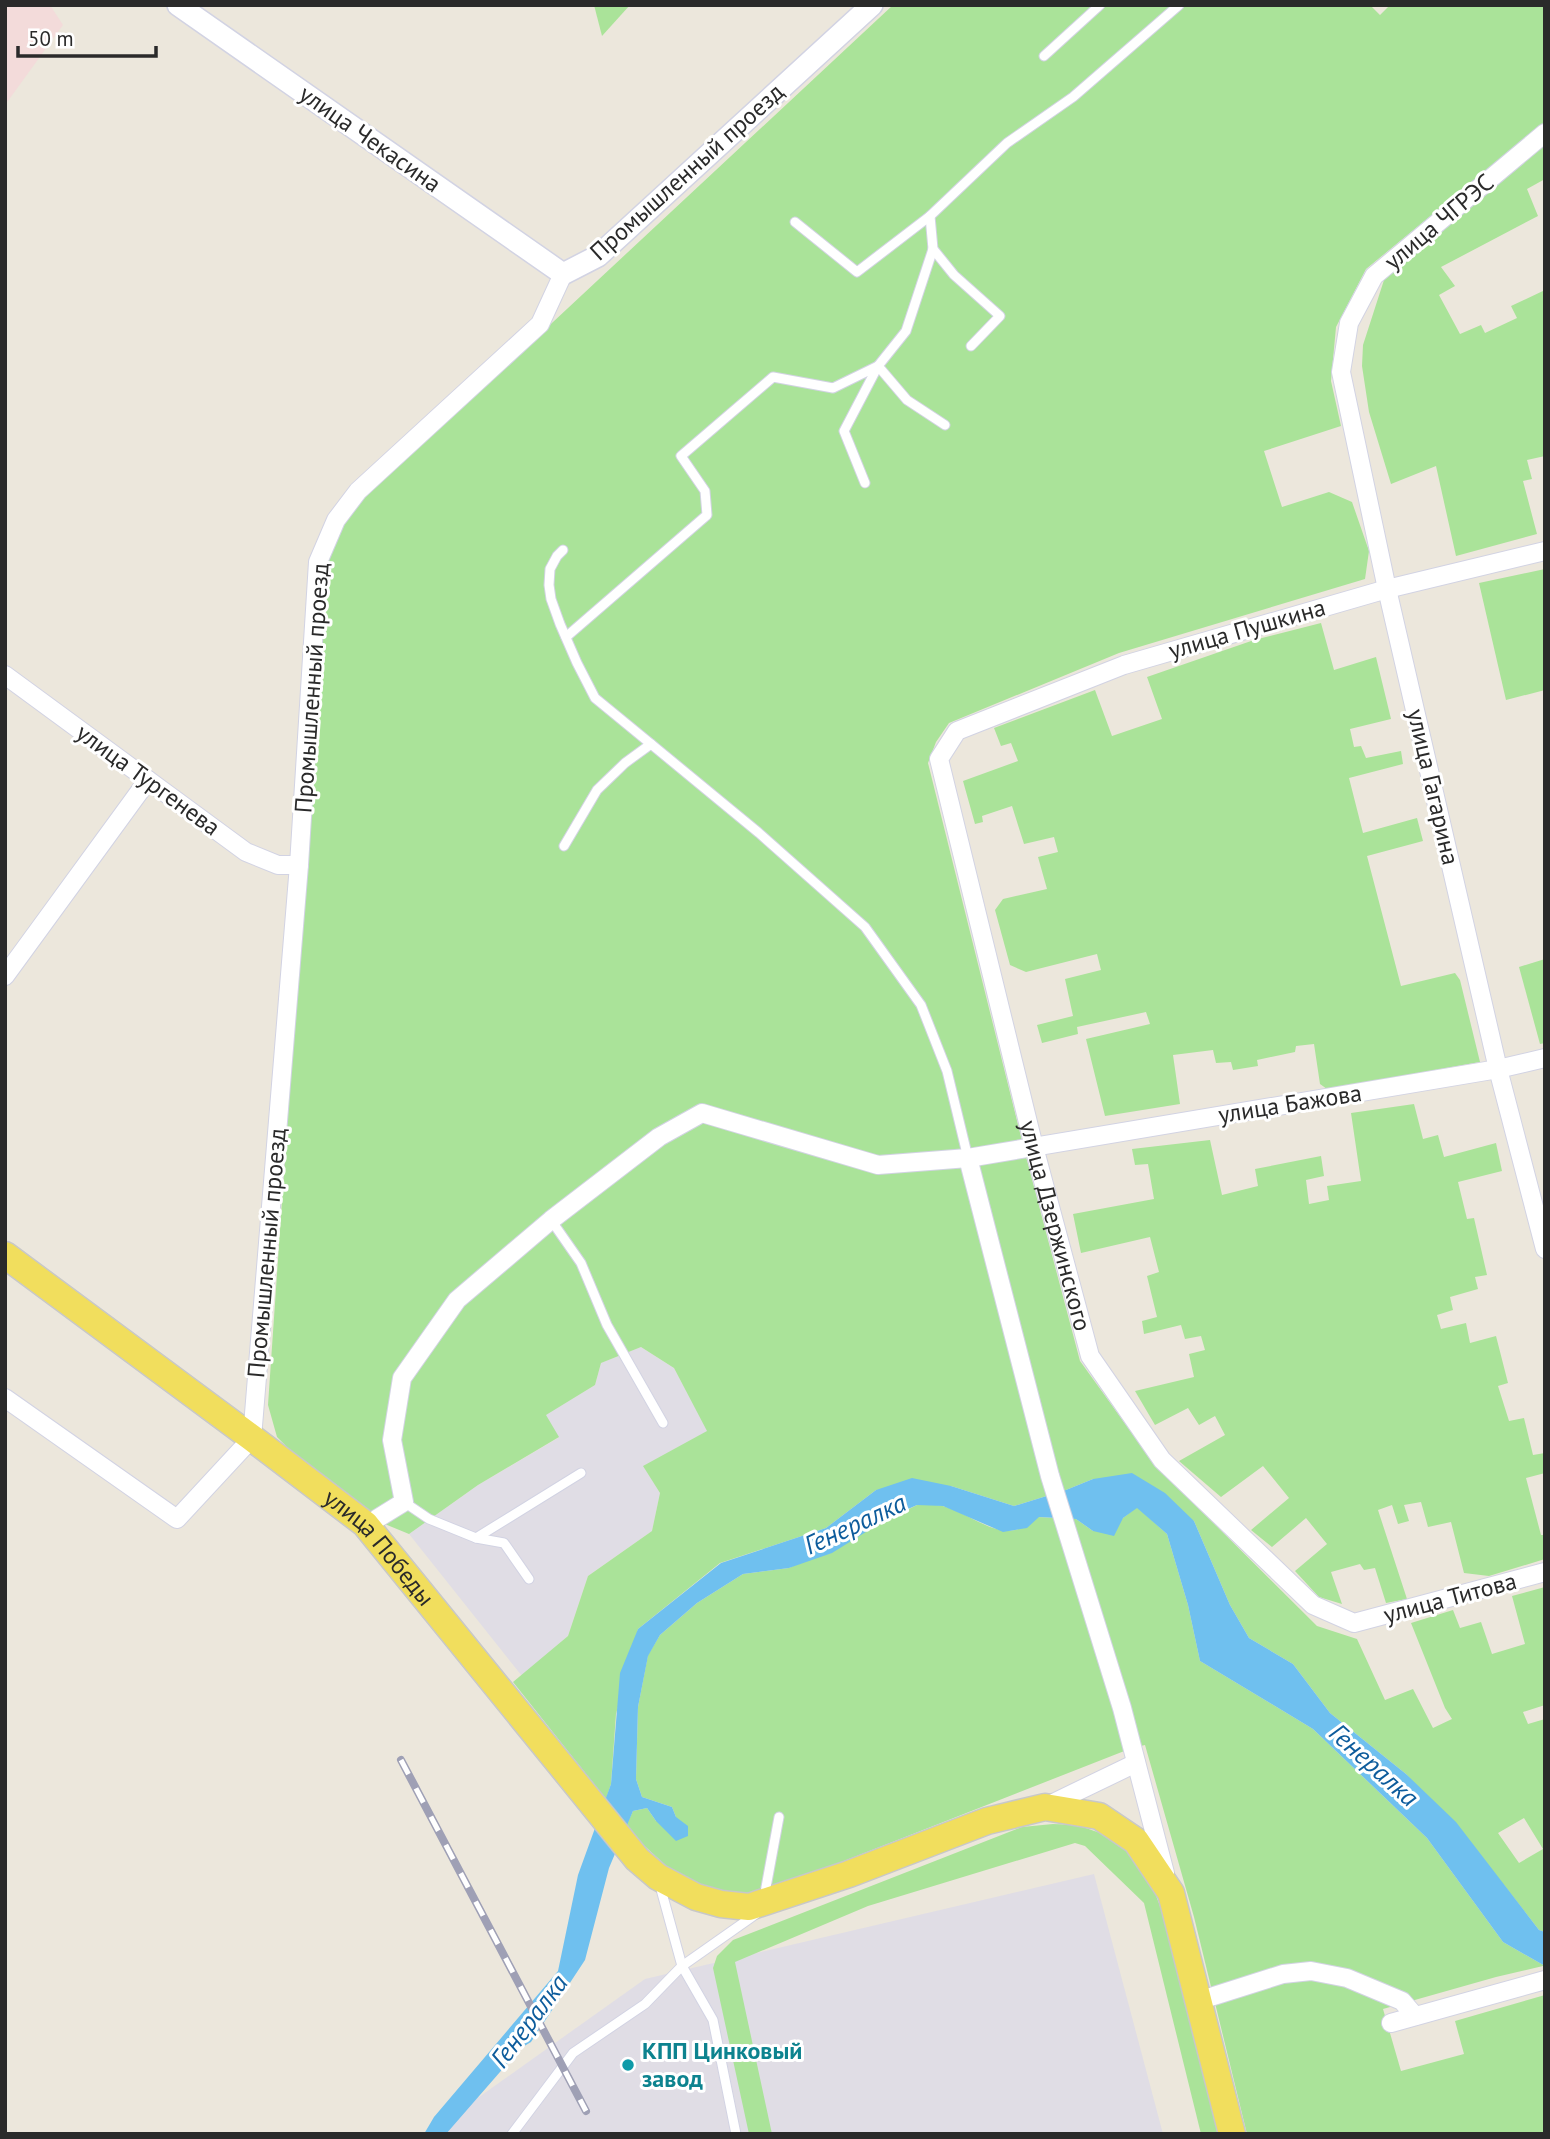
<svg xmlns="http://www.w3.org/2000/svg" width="1550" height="2139" viewBox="0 0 1550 2139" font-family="'PT Sans',sans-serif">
<rect width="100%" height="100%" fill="#ece7dc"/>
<!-- industrial -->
<g fill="#e0dde5">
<path d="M641,1347L674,1368L708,1431L644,1466L660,1493L652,1531L588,1576L568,1636L522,1676L409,1534L478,1485L558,1438L545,1415L595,1385L601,1363Z"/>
<path d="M1094,1874L1163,2134H427L645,1979Z"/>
</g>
<!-- medical -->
<path fill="#f3dbda" d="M5,5H50L63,25L5,105Z"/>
<!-- green -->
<g fill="#aae399" fill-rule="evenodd">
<path d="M594,5H630L602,36Z"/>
<path d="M893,5H1370L1380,15L1390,5H1545V122L1366,269L1336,327L1331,381L1341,426L1264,451L1282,507L1329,492L1352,502L1369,551L1365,579L1119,653L949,723L936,742L928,763L1024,1149L1080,1361L1155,1465L1317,1626L1357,1639L1385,1700L1413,1689L1433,1728L1452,1719L1445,1708L1411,1623L1453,1610L1460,1628L1481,1622L1492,1654L1525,1644L1512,1596L1545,1587V1705L1523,1712L1528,1724L1545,1719V1932L1539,1930L1504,1885L1406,1774L1330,1713L1293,1664L1249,1638L1230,1605L1194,1521L1093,1479L1066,1490L1014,1506L951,1486L876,1490L826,1528L720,1563L638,1629L616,1714L611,1784L606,1799L513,1682L568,1636L588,1576L652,1531L660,1493L643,1466L707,1431L674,1368L641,1347L601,1363L595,1385L546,1415L559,1437L478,1485L409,1534L375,1520L293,1453L277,1437L268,1405L326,561L339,529L361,501ZM1524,1818L1543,1849L1519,1863L1498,1833Z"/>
<path d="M1545,145V179L1527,189L1538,216L1441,267L1455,286L1439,295L1460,334L1481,325L1485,333L1517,318L1511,306L1545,290V456L1527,460L1532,479L1523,481L1537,534L1456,556L1436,466L1391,484L1369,412L1362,366L1363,345L1384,280Z"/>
<path d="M1545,569V690L1506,700L1479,583Z"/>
<path d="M1321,623L1334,670L1376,657L1391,719L1350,729L1354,747L1361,746L1366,758L1401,751L1403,764L1349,778L1363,833L1417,818L1423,841L1367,856L1401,986L1455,973L1460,980L1480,1062L1327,1089L1320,1084L1314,1044L1296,1046L1295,1052L1257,1060L1258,1066L1233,1070L1231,1062L1216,1063L1213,1050L1173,1055L1180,1104L1105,1116L1086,1039L1150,1024L1146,1012L1077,1027L1078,1034L1042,1043L1037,1025L1073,1016L1065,979L1101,970L1097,954L1026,972L1010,965L995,910L1003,899L1047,889L1038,857L1058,852L1054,837L1024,844L1012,806L982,816L983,822L975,824L963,781L1018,761L1011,743L1001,746L994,728L1095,690L1112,736L1162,719L1147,677L1254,640Z"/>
<path d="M1545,959V1043L1540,1044L1519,967Z"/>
<path d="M1414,1104L1423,1139L1438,1135L1444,1157L1496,1143L1502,1171L1458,1182L1467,1219L1474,1218L1487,1275L1475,1277L1478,1289L1450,1297L1453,1310L1437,1315L1441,1329L1466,1323L1470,1343L1496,1336L1508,1383L1498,1386L1509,1421L1524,1418L1533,1455L1545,1453V1473L1526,1478L1541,1535H1545V1559L1489,1576L1464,1573L1451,1522L1428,1527L1421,1502L1404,1505L1409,1521L1398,1524L1392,1505L1378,1510L1407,1599L1386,1603L1375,1568L1364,1570L1360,1564L1331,1572L1342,1604L1319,1597L1295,1571L1327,1544L1306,1518L1272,1547L1251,1530L1289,1498L1263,1466L1221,1497L1179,1461L1225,1435L1215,1416L1199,1425L1188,1408L1155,1425L1135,1391L1194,1377L1189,1354L1205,1350L1201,1336L1185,1339L1181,1325L1144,1334L1142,1321L1157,1317L1147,1276L1159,1272L1150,1237L1081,1253L1073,1214L1154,1199L1148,1164L1135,1165L1132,1149L1210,1140L1222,1195L1258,1186L1255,1169L1321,1156L1324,1176L1306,1180L1309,1204L1329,1200L1327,1186L1361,1181L1351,1113Z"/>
<path d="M917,1505C926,1505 937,1504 946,1507C980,1518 1005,1548 1038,1517L1076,1519L1093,1531L1123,1518L1137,1507L1167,1534L1188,1605L1200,1661L1313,1729L1427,1838L1503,1942L1545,1966V1973L1543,1966L1496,1977L1383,2009L1401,2071L1464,2054L1455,2021L1545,1995V2134H1247L1194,1917L1145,1745L1132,1748L798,1879L747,1893L708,1889L673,1872L638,1840L626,1826L633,1811L647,1808L656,1821L676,1817L672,1807L642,1797L636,1779L638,1707L648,1655L660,1635L697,1603L743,1574L789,1568Z"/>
<path d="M1053,1824L1077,1825L1103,1834L1132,1853L1151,1882L1167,1925L1219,2134H1201L1144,1903L1085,1846L1075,1843L868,1906L735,1962L772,2134H749L713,1968L717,1956L733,1940L1022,1827Z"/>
</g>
<!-- water -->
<path fill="#6fc0ef" d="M1132,1473L1165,1493L1194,1521L1230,1605L1249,1638L1293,1664L1330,1713L1406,1774L1456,1822L1539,1930L1545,1932V1966L1503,1942L1427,1838L1313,1729L1200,1661L1188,1605L1167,1534L1137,1508L1123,1518L1114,1536L1093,1531L1076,1519L1039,1517L1027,1528L1003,1532L943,1506L917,1505L890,1517L832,1553L789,1568L743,1574L697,1603L660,1635L648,1656L638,1707L636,1779L642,1797L672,1807L676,1817L688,1826V1836L676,1841L656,1821L647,1808L633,1811L609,1868L585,1960L531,2042L521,2048L446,2134H424L434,2117L558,1971L578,1875L611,1784L620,1673L638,1629L721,1563L826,1528L876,1490L912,1478L951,1486L1014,1506L1066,1490L1093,1479Z"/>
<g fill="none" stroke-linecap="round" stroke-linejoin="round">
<!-- service casing -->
<g stroke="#d2d3e3" stroke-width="11">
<g id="service">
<path d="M1044,56L1100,5"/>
<path d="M930,216L933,249L954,275L1000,316L971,346"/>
<path d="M795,222L857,272L930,216L1007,143L1073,97L1179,5"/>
<path d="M933,249L906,331L878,366L907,400L945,425"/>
<path d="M563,550L557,556L550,569L549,585L551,599L560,624L577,663L595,698L651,744L625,763L597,790L564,846"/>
<path d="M566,637L707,515L705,491L681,456L773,377L833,388L878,366L844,431L865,483"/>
<path d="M651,744L759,833L865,927L921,1005L947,1071L968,1158"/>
<path d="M551,1220L581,1263L607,1325L663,1423"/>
<path d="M404,1502L429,1519L476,1538L581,1473"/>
<path d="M476,1538L504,1543L529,1579"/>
<path d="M764,1898L779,1817"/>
<path d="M512,2134L573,2053L645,2004L682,1966L659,1882"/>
<path d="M736,2134L713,2020L682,1966L756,1914"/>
</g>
</g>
<!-- minor casing -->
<g stroke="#d2d3e3" stroke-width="20">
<g id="minor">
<path d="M1545,133L1374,276L1349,323L1341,372L1387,589L1498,1069L1545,1249"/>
<path id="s1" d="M1545,551L1387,589L1124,665L957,731L939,759L1034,1147L1090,1356L1162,1460L1313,1605L1354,1623L1545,1572"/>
<path d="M5,675L246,852L278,865H299"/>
<path d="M5,976L148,780"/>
<path d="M968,1158L1050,1476L1122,1708L1165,1873"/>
<path d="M5,1398L177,1519L252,1438L299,865L318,562L336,520L358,491L540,324L563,274"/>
<path d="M365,1524L375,1520L404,1502L392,1440L402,1378L457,1300L551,1220L659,1137L702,1113L878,1165L968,1158L1498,1069L1545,1058"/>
<path d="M1045,1807L1136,1763"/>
<path d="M1198,2001L1283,1974L1311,1971L1347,1978L1402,2001L1415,2016"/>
<path d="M1391,2023L1545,1980"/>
</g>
</g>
<!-- tertiary casing -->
<g stroke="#d2d3e3" stroke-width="24">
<path id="tertiary" d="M178,5L563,274L598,256L872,5"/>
</g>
<!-- primary casing -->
<g stroke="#c8c8c8" stroke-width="29">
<g id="primary">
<path id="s2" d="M5,1255L252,1438L365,1524L637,1859L658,1877L696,1897L721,1904L749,1907L849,1874L987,1821L1045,1807L1099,1816L1136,1841L1171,1893L1232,2134"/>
</g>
</g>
<!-- service -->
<use href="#service" stroke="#fff" stroke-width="9"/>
<!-- minor -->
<use href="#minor" stroke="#fff" stroke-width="18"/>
<!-- tertiary -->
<use href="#tertiary" stroke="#fff" stroke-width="21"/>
<!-- primary -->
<use href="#primary" stroke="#f1de5d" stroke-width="26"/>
<!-- rail casing -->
<g stroke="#9fa0b5" stroke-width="8">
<path id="rail" d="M401,1760L586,2111"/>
</g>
<!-- rail -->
<use href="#rail" stroke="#fff" stroke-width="5" stroke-dasharray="16" stroke-linecap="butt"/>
</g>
<!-- markers -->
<circle fill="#0f9aa8" stroke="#fff" stroke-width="2.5" cx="628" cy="2065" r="7"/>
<g text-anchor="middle" stroke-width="6" stroke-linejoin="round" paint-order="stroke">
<!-- street labels -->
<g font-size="24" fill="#2a2a2a" stroke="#fff">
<text transform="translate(370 139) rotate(35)" y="8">улица Чекасина</text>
<text transform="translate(687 172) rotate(-42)" y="8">Промышленный проезд</text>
<text transform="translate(1439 222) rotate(-40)" y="8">улица ЧГРЭС</text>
<text transform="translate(1247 629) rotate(-16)" y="8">улица Пушкина</text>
<text transform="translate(312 688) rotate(-86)" y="8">Промышленный проезд</text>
<text transform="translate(148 780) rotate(36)" y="8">улица Тургенева</text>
<text transform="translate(1433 787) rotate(77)" y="8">улица Гагарина</text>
<text transform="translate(1290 1104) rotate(-9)" y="8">улица Бажова</text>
<text dy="8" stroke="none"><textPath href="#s1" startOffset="1130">улица Дзержинского</textPath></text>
<text transform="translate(267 1253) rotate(-85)" y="8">Промышленный проезд</text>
<text dy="8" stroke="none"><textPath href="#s2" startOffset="476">улица Победы</textPath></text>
<text transform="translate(1450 1598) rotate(-15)" y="8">улица Титова</text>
</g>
<!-- culture labels -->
<g font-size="24" font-weight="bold" fill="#0d838f" stroke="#fff" text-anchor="start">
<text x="642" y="2059">КПП Цинковый<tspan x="642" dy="28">завод</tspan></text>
</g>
<!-- water labels -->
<g font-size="26" font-style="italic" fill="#0d5c9c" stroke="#fff">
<text transform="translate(855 1524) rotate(-25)" y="9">Генералка</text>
<text transform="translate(1374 1765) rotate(42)" y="9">Генералка</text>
<text transform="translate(529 2021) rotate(-53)" y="9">Генералка</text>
</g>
</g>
<!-- border -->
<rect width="1550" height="2139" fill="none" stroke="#2a2a2a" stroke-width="14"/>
<!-- scale -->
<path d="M18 46v10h138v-10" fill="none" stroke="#2a2a2a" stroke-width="3.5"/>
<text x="28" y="46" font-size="21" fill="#2a2a2a" stroke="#ffffff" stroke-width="5" paint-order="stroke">50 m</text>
</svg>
